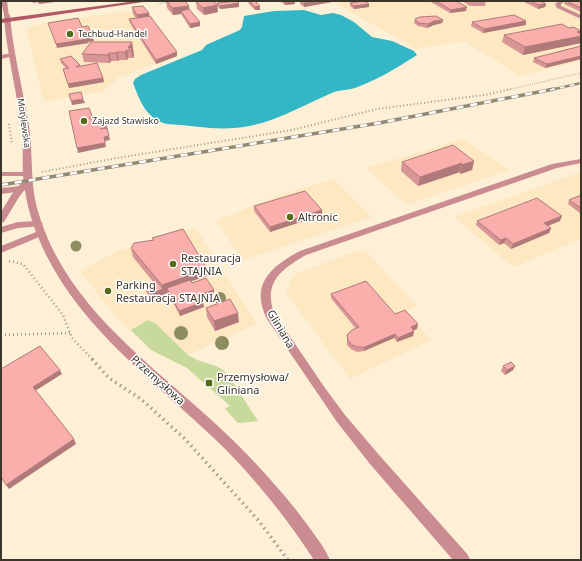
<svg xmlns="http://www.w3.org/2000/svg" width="582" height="561" viewBox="0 0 582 561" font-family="'Noto Sans',sans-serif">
<rect width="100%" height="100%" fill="#fdf0d6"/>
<!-- built -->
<g fill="#fde8c1">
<path d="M332,1H581V61L520,76L464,41L416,49Z"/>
<path d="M142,9L177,56L119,77L104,91L44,102L26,28L45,23Z"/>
<path d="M464,139L509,170L407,205L366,168Z"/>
<path d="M581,172V239L513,267L454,217Z"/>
<path d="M334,179L372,217L243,260L216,221L280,195Z"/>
<path d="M195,227L257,324L174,361L151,350L116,317L80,271L116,252Z"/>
<path d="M364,249L417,306L404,312L431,340L350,379L286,293L294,274Z"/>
</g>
<!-- green -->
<path fill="#c7d99b" d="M148,320L155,323L188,355L197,360L216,366L223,370L229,376L258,421L238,423L225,409L230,406L187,368L151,350L131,330Z"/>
<!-- water -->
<path fill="#33b6c5" d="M304,10L321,15L333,13L341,15L354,22L372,37L392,41L414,51L417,55C397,68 377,80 355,88C348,90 341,90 334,92C301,106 270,126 234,128C214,130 189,125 167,124C146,119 140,101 133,83L135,79L141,75L202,50L206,45L240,30L242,27L244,16L274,11Z"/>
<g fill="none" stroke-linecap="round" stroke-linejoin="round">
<!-- path-far3 -->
<g stroke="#a39885" stroke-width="1.5" stroke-dasharray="0.5 1.5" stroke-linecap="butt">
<path d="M158,4L169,2"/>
<path d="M507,90L581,73"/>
</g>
<!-- path-far2 -->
<g stroke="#a39885" stroke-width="2" stroke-dasharray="1 2.5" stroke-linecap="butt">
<path d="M9,124L12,144"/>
<path d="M42,172L117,158L292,130L377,109L484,95L511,89"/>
</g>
<!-- path-far1 -->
<g stroke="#a39885" stroke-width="2.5" stroke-dasharray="1 3" stroke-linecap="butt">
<path d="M9,261L23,264L63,315L72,338L93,360"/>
<path d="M1,335L71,333"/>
</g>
<!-- path -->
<path stroke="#a39885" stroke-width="3.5" stroke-dasharray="1.5 4" stroke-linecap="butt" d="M92,359L109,378L141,399L185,439L259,521L288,560"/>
<!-- service -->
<g fill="#ca8b91" fill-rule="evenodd">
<path d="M559,1H565L561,4V6L581,15V19L557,8L555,4Z"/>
<path d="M1,172H28L32,174L28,176H1Z"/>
<path d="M21,186L25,189L24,191L1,194V188Z"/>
</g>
<!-- minor -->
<g fill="#ca8b91" fill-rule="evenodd">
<path d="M1,1H7L9,16L4,15Z"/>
<path d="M12,53L14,54V56L1,59V55Z"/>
<path d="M581,159V163L557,168L306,255C282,269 263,282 274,313L325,388L345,415L380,456L468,555L470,560H453L370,464L337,422L267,319C250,285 270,267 300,251L552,164Z"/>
<path d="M25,178H31L32,180L19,197L4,222L1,223V212L12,194Z"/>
<path d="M38,221L41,222L43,224L41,226L18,228L1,233V227L18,222Z"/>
<path d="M41,230L46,233L44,235L1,253V246Z"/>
</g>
<!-- tertiary -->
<path fill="#ca8b91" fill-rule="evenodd" d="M7,13L10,15C13,53 23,89 29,126C33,153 30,181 37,208C63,304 149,362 218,426C251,457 282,490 309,527C316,537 325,548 330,560H314C286,517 254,477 217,441C152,379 73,323 38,237C30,218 25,197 23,175C22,159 24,143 21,127C17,94 9,62 5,29L4,15Z"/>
<!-- secondary -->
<path fill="#b05864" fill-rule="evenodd" d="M136,1H150L1,23V19Z"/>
<!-- rail-far1 casing -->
<g stroke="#928976" stroke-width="2.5">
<path id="rail-far1" d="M550,90L581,83"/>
</g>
<!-- rail casing -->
<g stroke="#928976" stroke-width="3.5">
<path id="rail" d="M1,185L379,123L554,89"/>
</g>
<!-- rail-far1 -->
<use href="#rail-far1" stroke="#fff" stroke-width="1.5" stroke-dasharray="5" stroke-linecap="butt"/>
<!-- rail -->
<use href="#rail" stroke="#fff" stroke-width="2.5" stroke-dasharray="7" stroke-linecap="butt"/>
</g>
<!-- trees -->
<g fill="#8d8e60">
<circle cx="76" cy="246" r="5.5"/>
<circle cx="220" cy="298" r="6"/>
<circle cx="181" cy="333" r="7"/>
<circle cx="222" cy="343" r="7"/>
</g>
<!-- wall -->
<g fill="#d79695">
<path d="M166,1L189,9L200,22V26L190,28L181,14L173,15L167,8Z"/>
<path d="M224,1H242L237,2L239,3V7L220,9L217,6V3L225,2Z"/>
<path d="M248,1L260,6V10H255L249,4Z"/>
<path d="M281,1H295V4L285,5L281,2Z"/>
<path d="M300,1H332V2L304,7L300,4Z"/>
<path d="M429,1H456L466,11L450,13Z"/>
<path d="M462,1H486L485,6H470Z"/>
<path d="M522,1H540L546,4L545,7L538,9Z"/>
<path d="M565,1H581V12L564,4Z"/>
<path d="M196,2L217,5L218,12L204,15L197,9Z"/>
<path d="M350,3L369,4V7L354,9L350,6Z"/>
<path d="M132,7L149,13V16L177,56L156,64L130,23L129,19L136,18L133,14Z"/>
<path d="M415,19L443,20L442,23L434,25L427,28L418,26L414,23Z"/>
<path d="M526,21V25L483,33L471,26L472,22Z"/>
<path d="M569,28L581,31L580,33L581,34V43L523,55L502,42L504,35Z"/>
<path d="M132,42L134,56L133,58H128L127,60H119L118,61H111L110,63L84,62L82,54Z"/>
<path d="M581,46V59L545,68L533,62L534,58Z"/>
<path d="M60,59L80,66L103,78L104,82L69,88L63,69L66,68L61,63Z"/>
<path d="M474,161L472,170L460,174V172L418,186L401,171L402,162Z"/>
<path d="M581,195V214L568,204L569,200Z"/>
<path d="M254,206L322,215L270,232L254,211Z"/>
<path d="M477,221H560L548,226L551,228L549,233L511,249L504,243L499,245L476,225Z"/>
<path d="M152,238L207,276L191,281L192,283L214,290V295L201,299L203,302L204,307L180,316L168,293L152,299L146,292L145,287L154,283L133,257L131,248L153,240Z"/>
<path d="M331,294L395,314L417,329L413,330L414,331L413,336L397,342L394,338L364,351L357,352L351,349L347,345V335L356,329L331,298Z"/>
<path d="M206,308L239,322L215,331L207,317Z"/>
<path d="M503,366H515L513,370L505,375L501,371Z"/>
</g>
<!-- shaded-wall -->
<g fill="#af7a79">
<path d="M33,1H63L39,4L38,2L33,3Z"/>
<path d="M291,1H295V4L285,5V2Z"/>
<path d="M317,1H332V2L304,7V3Z"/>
<path d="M239,3V7L220,9V6Z"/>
<path d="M369,4V7L354,9V6Z"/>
<path d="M546,4L545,7L538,9L539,5Z"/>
<path d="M217,5L218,12L204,15L203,8Z"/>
<path d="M189,6L190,13L181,11V14L173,15L172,8Z"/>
<path d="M260,6V10H255V7Z"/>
<path d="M467,7L466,11L450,13L451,10Z"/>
<path d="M149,13L150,20L139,22L137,15Z"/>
<path d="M443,20L442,23L434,25L427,28L428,24L434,21Z"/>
<path d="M526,21V25L483,33L484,29Z"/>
<path d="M200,22V26L190,28V24Z"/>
<path d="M581,31L579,37L581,36V43L523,55L525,47Z"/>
<path d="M93,37L94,41L88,42L89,43L57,48L56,44Z"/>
<path d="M132,42L134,56L133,58L131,50L128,48Z"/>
<path d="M127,50L128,58L127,60L125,52Z"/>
<path d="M117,52L119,60L118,61L116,53Z"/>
<path d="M177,52V56L156,64V60Z"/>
<path d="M109,53L111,61L110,63L108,55Z"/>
<path d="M581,56V59L545,68L547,64Z"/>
<path d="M103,78L104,82L69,88L68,84Z"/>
<path d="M83,99L85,103L72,105L71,101Z"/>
<path d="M107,127L108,131L102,132L101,128Z"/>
<path d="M109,136L110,140L105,141L106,147L78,153L77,148L104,137Z"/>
<path d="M474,161L472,170L460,174L462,165Z"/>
<path d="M462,163L460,172L418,186L420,177Z"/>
<path d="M322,210V215L270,232V227Z"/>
<path d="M562,216L560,221L542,228L544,223Z"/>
<path d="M551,228L549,233L511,249L513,244Z"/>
<path d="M506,238L504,243L499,245L501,240Z"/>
<path d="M206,267L207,276L186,283L167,288L168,293L164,294L162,285L183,274Z"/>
<path d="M163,289L164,294L152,299L151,294Z"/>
<path d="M214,290V295L200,300L199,295Z"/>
<path d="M203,302L204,307L180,316L179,311Z"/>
<path d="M238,313L239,322L215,331L214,321Z"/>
<path d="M418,324L417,329L410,332L411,327Z"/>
<path d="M414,331L413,336L397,342L398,338Z"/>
<path d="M395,334L394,338L364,351L365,347Z"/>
<path d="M515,366L513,370L505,375L507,370Z"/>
<path d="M60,370L62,374L35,391L33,387Z"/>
<path d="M74,439L76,444L9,489L6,485Z"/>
</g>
<!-- building -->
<g fill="#faafad" stroke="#af7a79">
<path d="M167,1H185L189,6L172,8Z"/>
<path d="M205,1H214L217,5L203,8L196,2Z"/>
<path d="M237,1L239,3L220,6L217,3Z"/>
<path d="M249,1H255L260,6L255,7Z"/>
<path d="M301,1H317L304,3Z"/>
<path d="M363,1H365L369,4L354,6L350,3Z"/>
<path d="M436,1H456L467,7L451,10Z"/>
<path d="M530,1H540L546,4L539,5Z"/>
<path d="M566,1H581V8Z"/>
<path d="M143,6L149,13L137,15L132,7Z"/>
<path d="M189,9L200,22L190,24L181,11Z"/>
<path d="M514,15L526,21L484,29L472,22Z"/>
<path d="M150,16L177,52L156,60L129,19Z"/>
<path d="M436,16L443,20L434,21L428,24L418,23L415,19L420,17Z"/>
<path d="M78,18L82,27L88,26L93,37L87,38L88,39L56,44L48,23Z"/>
<path d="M562,24L569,28L573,27L581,31L577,32L581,34V36L525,47L504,35Z"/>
<path d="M91,42H132L128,48H132L131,50H127L125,52H117L116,53H109L108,55L82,54Z"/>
<path d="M581,46V56L547,64L534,58Z"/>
<path d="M71,56L80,65L76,67L97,63L103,78L68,84L63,69L69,68L60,59Z"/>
<path d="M81,92L83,99L71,101L69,94Z"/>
<path d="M89,108L92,116L89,118L93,120L104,118L107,127L101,128V129L107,128L109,136L104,137L105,143L77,148L69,111Z"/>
<path d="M453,145L474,161L462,165V163L420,177L402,162Z"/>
<path d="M305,191L322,210L270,227L254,206Z"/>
<path d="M581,195V208L569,200Z"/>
<path d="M537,198L562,216L544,223L551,228L513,244L506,238L501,240L477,221Z"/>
<path d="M183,229L206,267L183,274L185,277L162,285L131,248L134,243L154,240L152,238Z"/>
<path d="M206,278L214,290L199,295L203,302L179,311L167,288L190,280L192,283Z"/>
<path d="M366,281L395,314L405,310L418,324L411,327L414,331L398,338L395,334L365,347H358L352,345L348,340L347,335L352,330L359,327L331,294Z"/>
<path d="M157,282L163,289L151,294L145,287Z"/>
<path d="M230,299L238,313L214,321L206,308Z"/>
<path d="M40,346L60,370L33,387L74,439L6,485L1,477V369Z"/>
<path d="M511,362L515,366L507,370L503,366Z"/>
</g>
<!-- markers -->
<g fill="#566b19" stroke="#fff" stroke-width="1.5">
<circle cx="70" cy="34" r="4"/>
<circle cx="84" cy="121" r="4"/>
<circle cx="290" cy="217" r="4"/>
<circle cx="173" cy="264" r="4"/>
<circle cx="108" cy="291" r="4"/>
<rect x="205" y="379" width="8" height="8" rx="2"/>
</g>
<g text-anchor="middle" stroke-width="3" stroke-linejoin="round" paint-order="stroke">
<!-- far-poi labels -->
<g font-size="9" fill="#3c3529" stroke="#fff" text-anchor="start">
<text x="78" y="37">Techbud-Handel</text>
<text x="92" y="124">Zajazd Stawisko</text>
</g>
<!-- far-street labels -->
<g font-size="9" fill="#3c3529" stroke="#fff">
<text transform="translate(24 123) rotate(82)" y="3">Motylewska</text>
</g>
<!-- poi labels -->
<g font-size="11" fill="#3c3529" stroke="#fff" text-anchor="start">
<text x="298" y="221">Altronic</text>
<text x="181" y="262">Restauracja<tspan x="181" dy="13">STAJNIA</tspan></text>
<text x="116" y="289">Parking<tspan x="116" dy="13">Restauracja STAJNIA</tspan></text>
<text x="217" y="381">Przemysłowa/<tspan x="217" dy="13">Gliniana</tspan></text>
</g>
<!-- street labels -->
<g font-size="11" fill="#3c3529" stroke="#fff">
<text transform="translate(281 329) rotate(59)" y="4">Gliniana</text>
<text transform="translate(158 380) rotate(42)" y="4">Przemysłowa</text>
</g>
</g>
<!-- border -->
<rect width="582" height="561" fill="none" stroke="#3c3529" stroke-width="4"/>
</svg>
